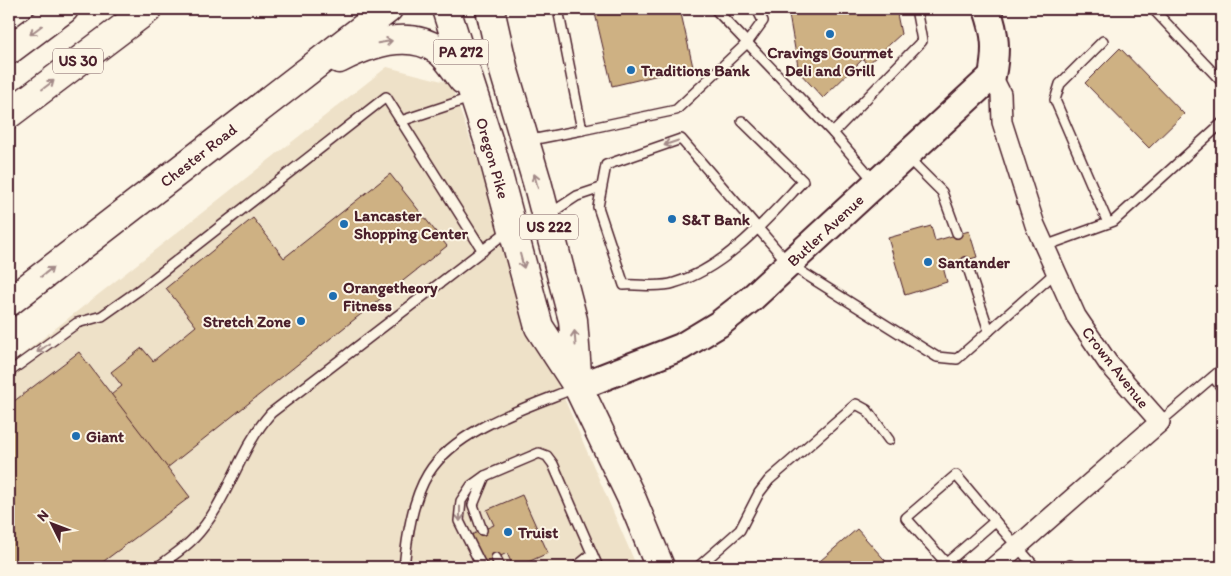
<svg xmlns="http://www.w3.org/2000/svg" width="1231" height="576" viewBox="0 0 1231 576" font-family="Itim,sans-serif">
<rect width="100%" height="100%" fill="#fcf5e5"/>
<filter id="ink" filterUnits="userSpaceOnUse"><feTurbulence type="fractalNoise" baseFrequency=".02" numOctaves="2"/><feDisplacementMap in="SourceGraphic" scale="10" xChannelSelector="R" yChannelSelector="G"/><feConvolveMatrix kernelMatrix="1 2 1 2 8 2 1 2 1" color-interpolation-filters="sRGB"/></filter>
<g filter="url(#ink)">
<!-- built -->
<path fill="#eee1c8" d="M387,67L450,83L561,391L637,567H9V365Z"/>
<!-- building -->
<g fill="#ceb183" stroke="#4a1f2b">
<path d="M594,9H680L693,67L612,86Z"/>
<path d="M788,9H896L901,34L867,65L863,59L823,98L799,72Z"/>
<path d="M1120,48L1184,114L1149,148L1085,83Z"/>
<path d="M390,174L447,246L167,468L111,395L122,386L111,372L142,348L153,361L196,326L166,288L253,218L284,258Z"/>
<path d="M931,226L935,241L969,231L977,257L943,267L947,282L905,295L888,238Z"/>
<path d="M79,352L190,497L96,567H9V405Z"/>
<path d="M522,495L548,553L517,567H513L507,553L484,564L471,535L494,525L487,510Z"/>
<path d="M857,529L891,567H813Z"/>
</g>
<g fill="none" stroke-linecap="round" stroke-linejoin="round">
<!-- lane casing -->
<g stroke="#4a1f2b" stroke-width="12">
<g id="lane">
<path d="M715,9L833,133"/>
<path d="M1153,9L1222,82"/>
<path d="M1103,41L1060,84L1055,100L1108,223"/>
<path d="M401,121L470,98"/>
<path d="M742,121L803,181C767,219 726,268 674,283C660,288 639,284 624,285L598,207L606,165L681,139L789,264L937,357L957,359L1056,272"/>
<path d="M582,130L676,110L747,43L763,21L757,9"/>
<path d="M526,141L582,130L558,9"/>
<path d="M907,157L942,192L957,233"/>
<path d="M875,182L833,133L922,41L916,9"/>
<path d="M548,215L577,196L601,188"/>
<path d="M1045,246L1114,221L1222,123"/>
<path d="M966,262L989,331"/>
<path d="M9,372L77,323L102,316L139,290L386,97L483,251"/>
<path d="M1213,377L1222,388"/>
<path d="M1160,422L1222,369"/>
<path d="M482,530L473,505L485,476"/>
<path d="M496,558L500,567"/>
<path d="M946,563L906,518L956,475L995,521"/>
<path d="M404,564L415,567"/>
<path d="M158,567C169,558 184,549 194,538C228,503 238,450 271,413L509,230"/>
<path d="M404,567C407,538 412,500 428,474C455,429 528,407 575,388"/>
<path d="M482,567L459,521L461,501L471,486L485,476L539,453L547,456L553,464L598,567"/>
<path d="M576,567L592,554"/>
<path d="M698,567L740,530L759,493L769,480L856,404L867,410L889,440"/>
<path d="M942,567L995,521L1035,567"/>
<path d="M1068,567L1070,565L1072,567"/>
</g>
</g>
<!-- street casing -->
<g stroke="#4a1f2b" stroke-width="22">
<path id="street" d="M992,76L1001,94L1002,122L1035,225L1076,316L1108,363L1160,422L994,567"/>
</g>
<!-- secondary casing -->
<g stroke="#4a1f2b" stroke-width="30">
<path id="secondary" d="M578,387L681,347L719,324L751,299L992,76C997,49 996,35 987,9"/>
</g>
<!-- highway casing -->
<g stroke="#4a1f2b" stroke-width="31">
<g id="highway">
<path d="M446,9L492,152L539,327L578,387L631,497L660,567"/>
<path d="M490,9L504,71L537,182L573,320L578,386"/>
<path d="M9,50L64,9"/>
<path d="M339,59C368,44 408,29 438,50C448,57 456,71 463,80"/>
<path d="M9,114L148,9"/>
<path d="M9,302L388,9"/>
</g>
</g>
<!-- lane -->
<use href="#lane" stroke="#fcf5e5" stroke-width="9"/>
<!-- street -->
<use href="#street" stroke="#fcf5e5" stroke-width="19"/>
<!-- secondary -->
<use href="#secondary" stroke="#fcf5e5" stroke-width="26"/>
<!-- highway -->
<use href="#highway" stroke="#fcf5e5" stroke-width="28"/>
</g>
<!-- one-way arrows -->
<defs><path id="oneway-shaft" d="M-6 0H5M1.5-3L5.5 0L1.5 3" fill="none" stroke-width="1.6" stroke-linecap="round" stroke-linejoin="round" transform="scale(1.25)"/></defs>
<g stroke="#a38a88">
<use href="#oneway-shaft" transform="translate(36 30) rotate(143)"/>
<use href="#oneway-shaft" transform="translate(385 42) rotate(-9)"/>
<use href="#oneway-shaft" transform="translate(48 85) rotate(-37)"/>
<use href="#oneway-shaft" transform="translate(671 143) rotate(161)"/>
<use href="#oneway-shaft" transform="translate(536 181) rotate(-105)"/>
<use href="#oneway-shaft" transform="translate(522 261) rotate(75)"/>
<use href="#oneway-shaft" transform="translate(47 272) rotate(-38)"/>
<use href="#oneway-shaft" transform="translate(575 338) rotate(-94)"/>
<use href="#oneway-shaft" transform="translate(43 348) rotate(144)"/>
<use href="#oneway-shaft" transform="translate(460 514) rotate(90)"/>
</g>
</g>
<!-- markers -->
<g fill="#1f6fb2" stroke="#fcf5e5" stroke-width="2">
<circle cx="830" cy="34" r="5"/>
<circle cx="631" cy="70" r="5"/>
<circle cx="672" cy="219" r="5"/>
<circle cx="344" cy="224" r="5"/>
<circle cx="928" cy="262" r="5"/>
<circle cx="333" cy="296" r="5"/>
<circle cx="301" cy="321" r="5"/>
<circle cx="76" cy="436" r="5"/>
<circle cx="508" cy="532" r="5"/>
</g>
<g text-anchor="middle" stroke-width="4" stroke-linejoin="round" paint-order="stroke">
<!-- shield labels -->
<g fill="#fcf5e5" stroke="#7f5f63" stroke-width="1">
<rect x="433.5" y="39.5" width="55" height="25" rx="4"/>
<rect x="53" y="48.5" width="50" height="25" rx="4"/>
<rect x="520" y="214.5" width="58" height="25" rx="4"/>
</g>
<g font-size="15" font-weight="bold" fill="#4a1f2b">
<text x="461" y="57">PA 272</text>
<text x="78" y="66">US 30</text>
<text x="549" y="232">US 222</text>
</g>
<!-- poi labels -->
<g font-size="16" font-weight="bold" fill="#4a1f2b" stroke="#fcf5e5" text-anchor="start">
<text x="830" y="58" text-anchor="middle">Cravings Gourmet<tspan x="830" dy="18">Deli and Grill</tspan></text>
<text x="641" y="76">Traditions Bank</text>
<text x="354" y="221">Lancaster<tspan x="354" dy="18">Shopping Center</tspan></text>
<text x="682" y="225">S&amp;T Bank</text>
<text x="938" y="268">Santander</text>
<text x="343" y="293">Orangetheory<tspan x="343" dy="18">Fitness</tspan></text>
<text x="291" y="327" text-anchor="end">Stretch Zone</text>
<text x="86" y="442">Giant</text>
<text x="518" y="538">Truist</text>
</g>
<!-- street labels -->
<g font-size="16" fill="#4a1f2b" stroke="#fcf5e5">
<text transform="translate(198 155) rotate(-38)" y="6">Chester Road</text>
<text transform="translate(493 158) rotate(74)" y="6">Oregon Pike</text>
<text transform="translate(825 230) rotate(-43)" y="6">Butler Avenue</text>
<text transform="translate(1116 367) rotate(52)" y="6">Crown Avenue</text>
</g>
</g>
<!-- margin -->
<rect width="1231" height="576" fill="none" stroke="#fcf5e5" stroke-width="30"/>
<rect x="15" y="15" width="1201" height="546" fill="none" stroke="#4a1f2b" stroke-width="2" filter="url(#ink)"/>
<!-- north arrow -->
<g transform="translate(52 524) rotate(312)" stroke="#fcf5e5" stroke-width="4" paint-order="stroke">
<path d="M0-4L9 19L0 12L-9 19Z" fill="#4a1f2b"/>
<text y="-8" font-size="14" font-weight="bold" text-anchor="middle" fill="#4a1f2b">N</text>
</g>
</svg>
